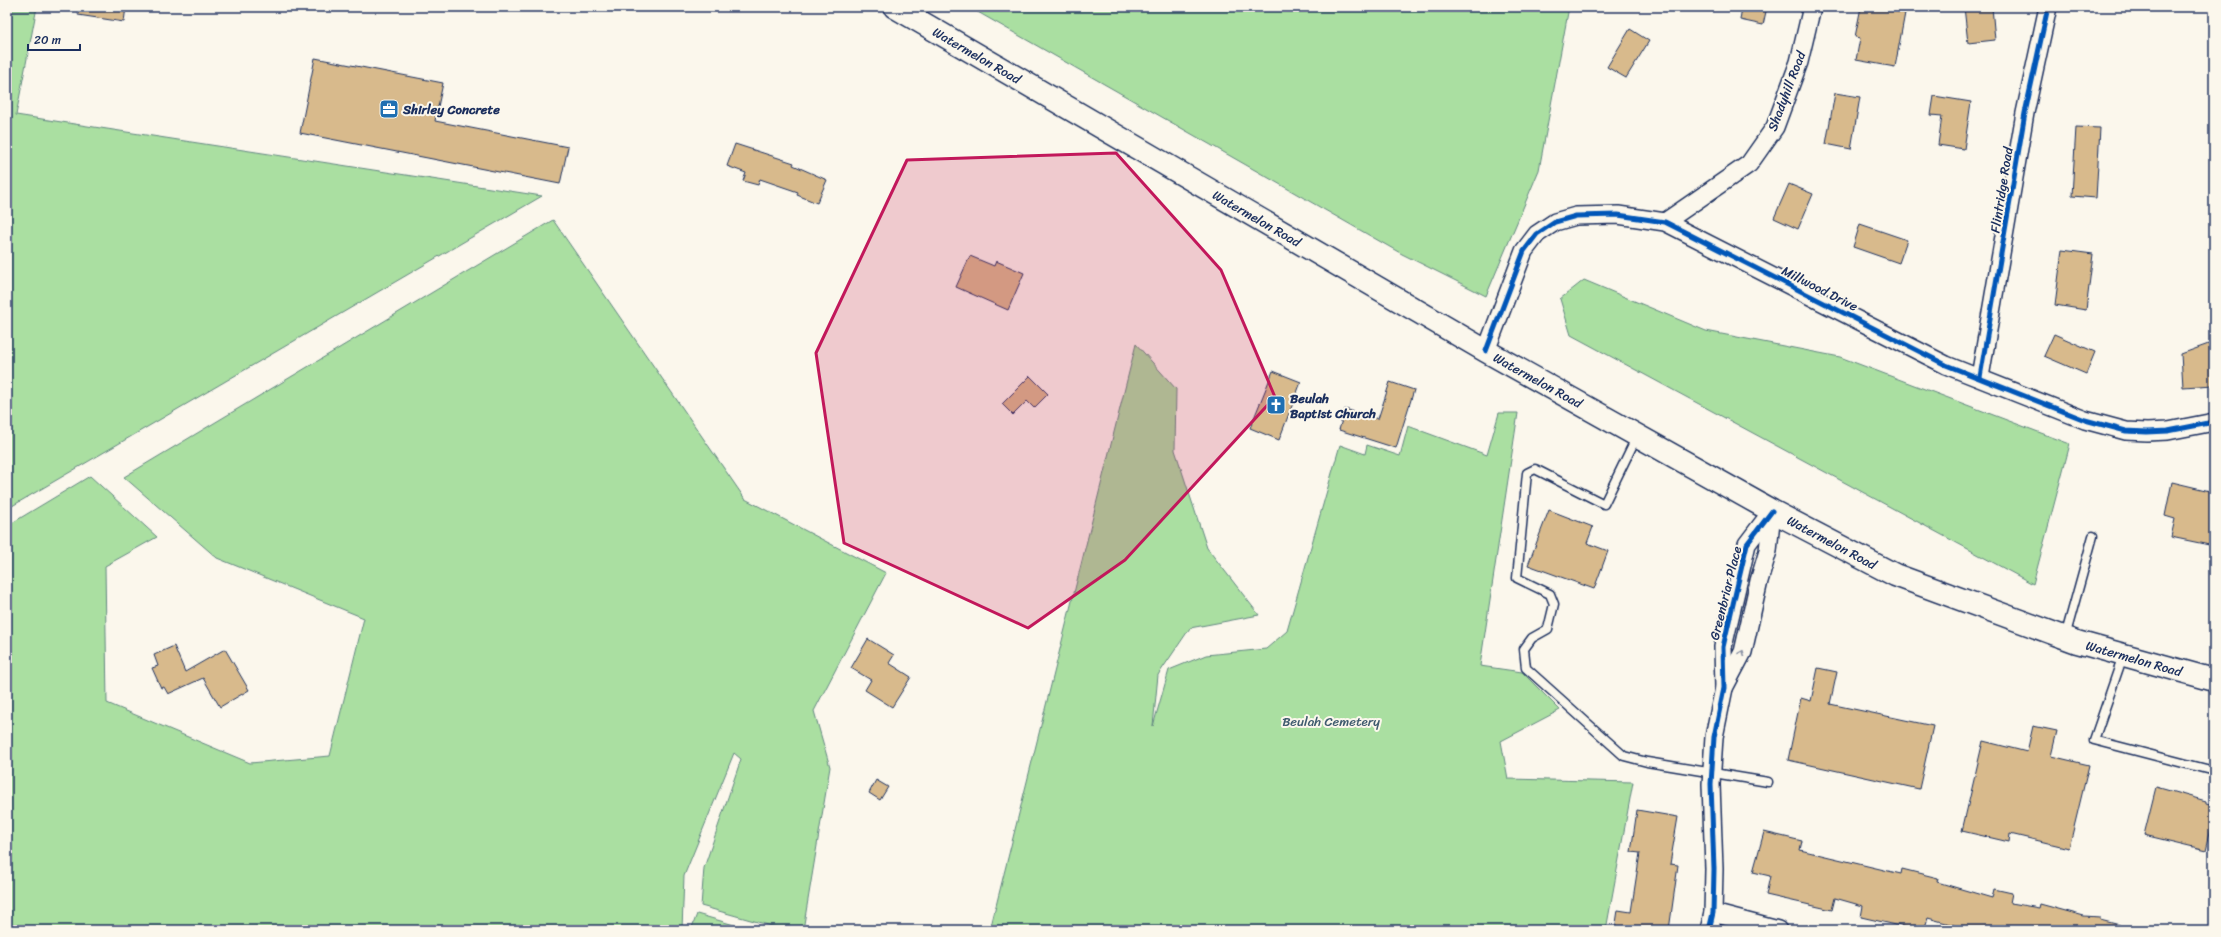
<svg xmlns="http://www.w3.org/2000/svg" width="2221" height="937" viewBox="0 0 2221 937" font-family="Sriracha,sans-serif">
<rect width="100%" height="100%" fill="#fbf7ec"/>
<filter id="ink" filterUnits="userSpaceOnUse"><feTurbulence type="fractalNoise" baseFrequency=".025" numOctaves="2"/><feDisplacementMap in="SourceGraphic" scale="8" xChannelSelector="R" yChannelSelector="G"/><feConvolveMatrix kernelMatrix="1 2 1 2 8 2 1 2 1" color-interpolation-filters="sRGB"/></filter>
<g filter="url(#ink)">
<!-- green -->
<g fill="#aadfa1" stroke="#628780">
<path d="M7,7H37L16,115L542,196L7,509Z"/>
<path d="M969,7H1569L1539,170L1486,296L1402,254Z"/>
<path d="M553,220L745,499L886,573L814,711L830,767L803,930H786L701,906L704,868L741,759L734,753L684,876L682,930H7V526L90,476L157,537L105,566L107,703L250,763L330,756L364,618L217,558L124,477Z"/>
<path d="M1584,280L1706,331L1840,357L2070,444L2033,584L1571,335L1560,299Z"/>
<path d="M1136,344L1176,389L1175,450L1207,548L1259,615L1190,628L1158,675L1153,726L1169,670L1206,655L1266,649L1287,631L1340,445L1365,454L1367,445L1400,456L1408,426L1487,455L1499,413H1518L1480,666L1522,672L1560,710L1501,741L1508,779L1633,782L1606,930H990Z"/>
<path d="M697,914L751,930H691Z"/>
</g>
<!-- building -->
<g fill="#d8ba8c" stroke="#1b2f5e">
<path d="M79,7H126L124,22L78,15Z"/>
<path d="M1742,7H1767L1763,25L1740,20Z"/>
<path d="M1861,7H1873L1905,13L1895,67L1856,60L1860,38L1855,37Z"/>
<path d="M1964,7H1992L1995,40L1968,43Z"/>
<path d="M1630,29L1649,41L1626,78L1607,67Z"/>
<path d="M315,58L443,83L435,121L568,147L560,184L300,133Z"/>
<path d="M1835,93L1860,97L1851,149L1826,144Z"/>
<path d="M1934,96L1971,102L1964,149L1938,145L1942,116L1931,115Z"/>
<path d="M2076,127L2100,128L2096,198L2072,196Z"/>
<path d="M735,144L794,163L793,165L827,180L817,203L797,195L798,192L760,179L758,185L743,181L746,173L727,166Z"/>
<path d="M1789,184L1813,194L1798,229L1774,218Z"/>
<path d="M1860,224L1907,240L1899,263L1853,247Z"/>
<path d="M2062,250L2093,254L2086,310L2055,305Z"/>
<path d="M970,256L994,266L996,261L1024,273L1008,310L956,287Z"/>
<path d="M2054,334L2095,352L2086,374L2044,356Z"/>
<path d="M2214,342V385L2183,387L2181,354Z"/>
<path d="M1273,371L1301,382L1279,440L1250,428Z"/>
<path d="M1030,376L1048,394L1034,408L1027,401L1013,415L1002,404Z"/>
<path d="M1390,382L1414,390L1396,448L1339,430L1345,409L1378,419Z"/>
<path d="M2172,482L2214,492V546L2171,537L2175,519L2165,516Z"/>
<path d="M1549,510L1593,527L1587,543L1608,551L1594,589L1528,565Z"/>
<path d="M868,639L894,655L889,663L911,677L892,707L865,690L871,680L851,668Z"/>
<path d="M174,646L185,672L225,649L249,690L220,707L203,678L168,694L164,687L161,688L152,668L158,666L154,655Z"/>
<path d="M1818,668L1837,672L1830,704L1933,726L1919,789L1788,760L1801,698L1811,701Z"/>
<path d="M2033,726L2057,731L2051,756L2089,765L2069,848L2010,834L2009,842L1962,831L1983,741L2027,752Z"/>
<path d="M876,780L888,787L880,800L869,793Z"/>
<path d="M2156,787L2206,801V803L2214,805V816L2206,850L2144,835Z"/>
<path d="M1637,810L1678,817L1670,864L1678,865L1669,930H1615L1618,910L1631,912L1640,853L1631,852Z"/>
<path d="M1764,832L1802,841L1800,850L1901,874L1902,869L1938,878L1937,882L1992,898L1994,889L2012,893L2010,903L2039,908L2040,904L2084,916L2100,917V920L2120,925L2119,930H1956L1957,926L1928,918L1924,930H1918L1861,917L1863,906L1835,898L1832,910L1766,895L1770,876L1753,872Z"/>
</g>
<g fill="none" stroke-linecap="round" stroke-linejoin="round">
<!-- service casing -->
<g stroke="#1b2f5e" stroke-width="11">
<g id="service">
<path d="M1637,436L1604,504L1535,469L1527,473L1517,578L1550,594L1554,604L1548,629L1532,638L1524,649L1526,668L1624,756L1647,762L1768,782"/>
<path d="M2065,637L2093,536"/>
<path d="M2123,656L2094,740L2214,771"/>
</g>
</g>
<!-- minor casing -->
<g stroke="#1b2f5e" stroke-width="20">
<g id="minor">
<path d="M1665,222L1749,164L1775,127L1799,62L1812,7"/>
<path d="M1486,351L1524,251L1537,234L1555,222L1576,216L1618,215L1665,222L1946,365L2085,420L2126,431L2147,432L2168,431L2214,422"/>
<path d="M1980,377L2025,113L2048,7"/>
<path d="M1724,688L1743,652L1759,581L1768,551L1772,511"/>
<path d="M1713,913L1778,930"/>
<path d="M1709,930L1713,913L1714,869L1711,784L1714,737L1724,688L1723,647L1747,544L1772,511"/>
</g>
</g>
<!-- secondary casing -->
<g stroke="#1b2f5e" stroke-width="25">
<path id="secondary" d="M895,7L1486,351L1772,511L1895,575L2077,642L2214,680"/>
</g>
<!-- service -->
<use href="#service" stroke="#fbf7ec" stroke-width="8"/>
<!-- minor -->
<use href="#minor" stroke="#fbf7ec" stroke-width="17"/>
<!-- secondary -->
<use href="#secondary" stroke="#fbf7ec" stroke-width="22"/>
<!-- cycleway casing -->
<g stroke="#fbf7ec" stroke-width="8">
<g id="cycleway">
<path d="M1486,351L1524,251L1537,234L1555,222L1576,216L1618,215L1665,222L1946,365L2085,420L2126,431L2147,432L2168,431L2214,422"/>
<path d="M1980,377L2025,113L2048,7"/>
<path d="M1709,930L1713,913L1714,869L1711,784L1714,737L1724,688L1723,647L1747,544L1772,511"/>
</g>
</g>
<!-- cycleway -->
<use href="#cycleway" stroke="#0057b8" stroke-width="5"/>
</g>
<!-- one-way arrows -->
<defs><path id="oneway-chevron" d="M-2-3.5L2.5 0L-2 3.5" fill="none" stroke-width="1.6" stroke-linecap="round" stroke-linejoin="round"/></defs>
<use stroke="#8b93a5" href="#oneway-chevron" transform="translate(1742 653) rotate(-68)"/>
</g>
<!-- marked area -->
<path fill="#c2185b" fill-opacity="0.2" stroke="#c2185b" stroke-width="3" stroke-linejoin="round" d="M1116,153L1221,270L1275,397L1125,560L1028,628L844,543L816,353L907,160Z"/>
<!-- icons -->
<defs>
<g id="office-square" transform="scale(1)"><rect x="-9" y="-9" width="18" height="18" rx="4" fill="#1f6fb2" stroke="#fbf7ec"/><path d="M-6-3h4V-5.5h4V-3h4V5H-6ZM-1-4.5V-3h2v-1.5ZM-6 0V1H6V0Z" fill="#fff"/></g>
<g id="church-square" transform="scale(1)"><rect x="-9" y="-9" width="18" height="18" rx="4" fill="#1f6fb2" stroke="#fbf7ec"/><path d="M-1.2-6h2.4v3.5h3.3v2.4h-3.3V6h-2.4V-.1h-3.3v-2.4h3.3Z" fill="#fff"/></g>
</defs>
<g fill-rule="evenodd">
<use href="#office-square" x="389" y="109"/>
<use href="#church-square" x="1276" y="405"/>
</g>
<g text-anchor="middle" stroke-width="4" stroke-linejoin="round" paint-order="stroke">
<!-- street labels -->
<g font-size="13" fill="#1b2f5e" stroke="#fbf7ec">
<text transform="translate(977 55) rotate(30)" y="5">Watermelon Road</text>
<text transform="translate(1786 91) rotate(-69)" y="5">Shadyhill Road</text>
<text transform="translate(2001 190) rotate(-81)" y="5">Flintridge Road</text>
<text transform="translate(1257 218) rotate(30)" y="5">Watermelon Road</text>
<text transform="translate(1820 288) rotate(27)" y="5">Millwood Drive</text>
<text transform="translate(1538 380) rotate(29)" y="5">Watermelon Road</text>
<text transform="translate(1832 542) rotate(28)" y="5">Watermelon Road</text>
<text transform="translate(1725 593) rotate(-76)" y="5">Greenbriar Place</text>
<text transform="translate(2134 658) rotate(16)" y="5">Watermelon Road</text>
</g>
<!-- poi labels -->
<g font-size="13" font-weight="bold" fill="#1b2f5e" stroke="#fbf7ec" text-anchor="start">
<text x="403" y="114">Shirley Concrete</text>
<text x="1290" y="403">Beulah<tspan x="1290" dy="15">Baptist Church</tspan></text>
</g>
<!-- park labels -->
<g font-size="13" fill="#3f5b6f" stroke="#fbf7ec">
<text x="1331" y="726">Beulah Cemetery</text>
</g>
</g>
<!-- margin -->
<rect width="2221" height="937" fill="none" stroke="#fbf7ec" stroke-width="24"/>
<rect x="12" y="12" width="2197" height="913" fill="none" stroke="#1b2f5e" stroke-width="1.5" filter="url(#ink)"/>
<!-- scale -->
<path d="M28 44v6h52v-6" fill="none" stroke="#1b2f5e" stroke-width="2"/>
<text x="34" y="44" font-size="12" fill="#1b2f5e" stroke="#fbf7ec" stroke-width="3" paint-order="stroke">20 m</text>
</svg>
